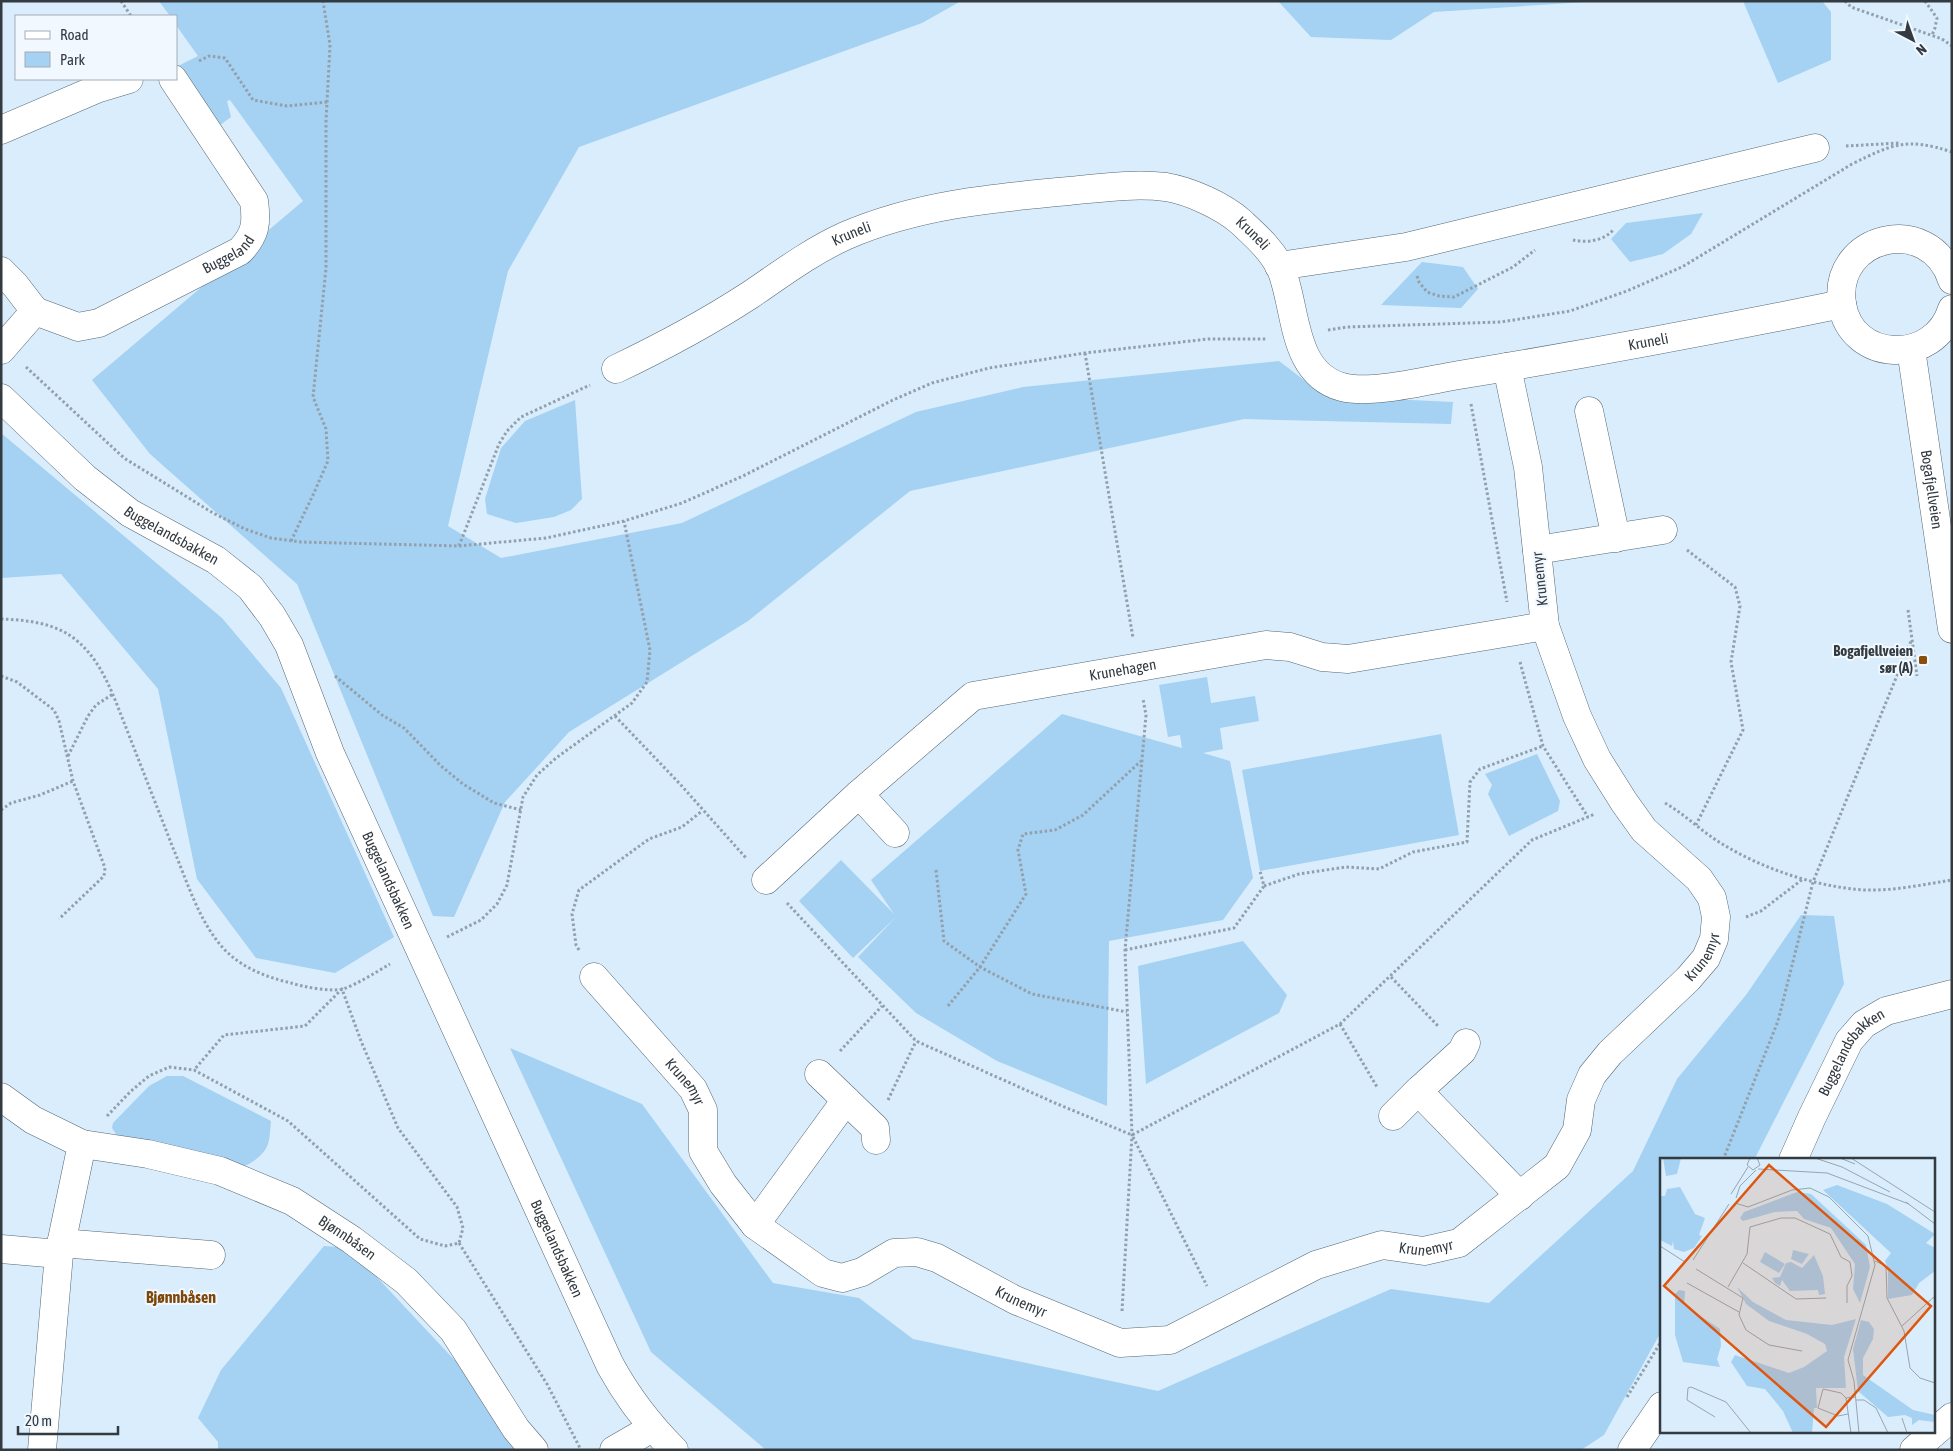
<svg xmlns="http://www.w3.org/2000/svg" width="1953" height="1451" viewBox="0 0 1953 1451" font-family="'Asap Condensed',sans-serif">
<rect width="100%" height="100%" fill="#d9edfc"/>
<!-- green -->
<g fill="#a5d1f2">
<path d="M159,1H961L922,23L579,147L508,271L448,526L501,558L682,523L916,412L1023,387L1279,361L1325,396L1453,402L1451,424L1244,419L910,491L748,621L569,732L505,802L454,917L433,916L297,584L150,454L92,380L303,201L230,100L227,101L231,117L216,128L176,67L198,56L176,25V16H170Z"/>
<path d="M1278,1H1601L1434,12L1391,40L1311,37Z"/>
<path d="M1743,1H1822L1831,12V60L1778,83Z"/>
<path d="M1703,213L1691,234L1663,254L1630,262L1611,239L1626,223Z"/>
<path d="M1422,262L1463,267L1478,289L1461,308L1381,305Z"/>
<path d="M575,400L582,499L571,510L554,517L516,523L487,514L485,499L501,448L525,421Z"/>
<path d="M1,433L222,618L281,688L394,937L335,973L256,958L197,879L158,689L61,574L1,578Z"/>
<path d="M1207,677L1211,703L1255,696L1259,721L1220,728L1223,749L1203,753L1230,761L1253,878L1223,920L1109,941L1107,1106L997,1061L916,1013L858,957L896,917L853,958L799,901L841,860L894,914L871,880L1062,714L1182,748L1180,735L1168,737L1159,685Z"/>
<path d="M1441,734L1459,835L1260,871L1242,770Z"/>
<path d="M1537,754L1560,801L1558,811L1509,836L1488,794L1492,785L1485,774Z"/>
<path d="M1801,915L1834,916L1844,984L1754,1160H1662V1330L1604,1435L1581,1450H766L651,1352L510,1048L642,1104L773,1283L859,1298L913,1339L1158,1391L1391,1289L1489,1303L1633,1171L1677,1079L1746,995Z"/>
<path d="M1243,941L1287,995L1279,1013L1146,1084L1138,966Z"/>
<path d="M167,1076H183L271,1121C269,1140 271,1148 255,1160C249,1164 247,1166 240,1166L188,1149L118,1137L112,1128L113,1123L149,1086Z"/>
<path d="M324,1246L338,1247L373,1273L462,1368L518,1450H218V1442L198,1418L221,1370Z"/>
</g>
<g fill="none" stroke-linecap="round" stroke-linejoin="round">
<!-- minor casing -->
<g stroke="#566774" stroke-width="29">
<g id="minor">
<path d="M1,130L99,88L129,79"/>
<path d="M1279,266L1406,247L1815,148"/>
<path d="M1,271L15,285L35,311L1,350"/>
<path d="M1952,280C1930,212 1832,235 1842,304C1851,363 1935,366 1952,309"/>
<path id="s1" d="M35,311L78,327L99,323L240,251C256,234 257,223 254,201L173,79"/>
<path id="s2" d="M1911,349L1952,629"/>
<path id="s3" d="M616,369C662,347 707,323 750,295C781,274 810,252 845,236C916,205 992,198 1069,191C1100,188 1134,183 1166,187C1190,191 1223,206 1241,222C1256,236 1272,250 1281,269C1297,308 1291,373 1342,387C1370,395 1429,380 1459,375C1587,354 1715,330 1842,304"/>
<path id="s4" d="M1,398L85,478L130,513L216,560L250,587L272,616L289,645L330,753L610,1365C628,1398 647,1423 674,1450"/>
<path d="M1589,411L1616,538"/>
<path d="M1537,550L1663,530"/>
<path d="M859,794L895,833"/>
<path id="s5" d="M766,880L859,794L973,696L1266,645L1290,647L1322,657L1348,659L1545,626"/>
<path id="s6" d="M594,977L693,1089L703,1110V1151L723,1184L755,1225L823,1273L842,1278L862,1272L894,1253L917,1252L937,1258L1015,1300L1120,1343L1170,1340L1316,1265L1382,1245L1424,1251L1459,1243L1557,1166L1577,1130L1581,1100L1592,1075L1610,1053L1688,979L1706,958L1714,939L1716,917L1712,898L1699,879L1644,830L1624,802L1597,759L1577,716L1545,626L1528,467L1507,367"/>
<path d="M1466,1043L1462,1051L1418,1091L1520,1196"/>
<path d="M819,1074L875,1128L876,1140"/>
<path id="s7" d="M1,1097L33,1120L82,1144L148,1154L220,1171L292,1201L352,1240L406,1281L453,1330L516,1429L534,1450"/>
<path d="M1393,1116L1418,1091"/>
<path id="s8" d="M1793,1160L1812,1117L1849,1041L1864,1024L1886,1011L1952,994"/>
<path d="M755,1225L846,1100"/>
<path d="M61,1243L211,1255"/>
<path d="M1,1249L59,1254"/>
<path d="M42,1450L59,1254L82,1144"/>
<path d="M614,1450L652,1428"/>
<path d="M1632,1450L1662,1406"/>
</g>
</g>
<!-- highway casing -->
<g stroke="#566774" stroke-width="29">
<path id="highway" d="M1914,1450L1952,1417"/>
</g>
<!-- path -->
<g stroke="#92a0ac" stroke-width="3" stroke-dasharray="2.5 2.5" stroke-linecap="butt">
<path d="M121,1L131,16"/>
<path d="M1845,1L1851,7L1942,39L1952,46"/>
<path d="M1925,1L1937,18L1935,28L1932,35"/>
<path d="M199,61L209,56L225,58L253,100L287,106L327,102"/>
<path d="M1846,146L1899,143"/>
<path d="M1573,240C1586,243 1604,241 1613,230"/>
<path d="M1417,276L1419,282L1427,292L1439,296L1454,297L1513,267L1535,250"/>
<path d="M1328,330L1347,327L1501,322L1570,311L1627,291L1682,267L1852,164C1893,144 1906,137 1952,152"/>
<path d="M1085,353L1133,638"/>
<path d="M26,367L124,458L213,513L245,529L271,538L301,542L459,546L499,444L507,431L521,417L590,385"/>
<path d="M1471,404L1507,602"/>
<path d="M291,541L313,495L328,461L326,429L313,397L326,268V121L330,45L323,1"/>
<path d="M459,546L546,538L624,521L682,503L743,476L893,400L932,383L989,368L1085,353L1208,339H1267"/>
<path d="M1687,550L1735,587L1740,606L1731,662L1743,730L1696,825"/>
<path d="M1908,610L1917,676"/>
<path d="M1,619C27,620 56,623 76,640C102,661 113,695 125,725C141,766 157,807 173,848C187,881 199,922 224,949C242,968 266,977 291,983C304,987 330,992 343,989C358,984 376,972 390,964"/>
<path d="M1520,662L1543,746L1588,817"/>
<path d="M1,676L17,682L54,710L59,721L73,781L105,868L104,876L59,919"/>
<path d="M335,676L382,715L404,728L441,766L463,784L494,803L521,810"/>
<path d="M615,716L680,784L746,858"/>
<path d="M68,756L88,716L96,705L113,694"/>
<path d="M1665,803C1686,815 1703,833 1724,845C1762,868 1809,884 1853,889C1885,893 1920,885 1952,880"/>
<path d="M1,810L11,803L40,795L73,781"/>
<path d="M936,870L944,941L980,967L1032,994L1127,1012"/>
<path d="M1264,886L1299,874L1346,867L1379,869L1413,852L1467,842L1470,782L1480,769L1543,746"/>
<path d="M787,903L916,1041L1055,1103L1132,1135L1340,1024L1532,840L1595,814"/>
<path d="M1746,917L1761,911L1803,879"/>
<path d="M447,937L481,920L497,904L507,885L523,797L537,775L556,758L632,703L647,682L650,650L624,521"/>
<path d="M579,950L576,945L572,914L579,890L649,839L682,827L702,811"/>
<path d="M1125,950L1234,928L1264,886L1260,871"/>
<path d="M1391,977L1439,1027"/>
<path d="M948,1006L980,967L1026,894L1018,850L1023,834L1055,830L1083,815L1141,761"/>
<path d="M1340,1024L1377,1087"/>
<path d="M840,1051L882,1006"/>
<path d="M888,1100L916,1041"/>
<path d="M107,1116L131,1091L149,1076L169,1067L194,1070L288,1121L420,1239L445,1246L459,1243L463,1228L457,1207L398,1128L361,1041L342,989L305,1026L224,1035L194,1070"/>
<path d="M1133,1137L1207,1286"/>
<path d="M1723,1160L1778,1021L1813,882L1911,641"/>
<path d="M459,1243L547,1384L581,1450"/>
<path d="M1122,1311L1132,1135L1125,950L1146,715L1143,699"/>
<path d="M1627,1397L1662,1340"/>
</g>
<!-- minor -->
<use href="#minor" stroke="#fff" stroke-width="28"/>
<!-- highway -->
<use href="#highway" stroke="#fff" stroke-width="28"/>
</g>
<!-- markers -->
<rect fill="#894e0a" stroke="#f1f8ff" stroke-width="2" x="1918" y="655" width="10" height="10" rx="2.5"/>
<g text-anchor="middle" stroke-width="4" stroke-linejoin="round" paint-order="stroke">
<!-- street labels -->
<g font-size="15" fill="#333a40" stroke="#f1f8ff">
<text dy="5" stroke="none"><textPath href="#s3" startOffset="272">Kruneli</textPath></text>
<text dy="5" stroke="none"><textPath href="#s3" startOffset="692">Kruneli</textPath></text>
<text dy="5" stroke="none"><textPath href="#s1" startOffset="214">Buggeland</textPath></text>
<text dy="5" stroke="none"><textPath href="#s3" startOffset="1188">Kruneli</textPath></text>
<text dy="5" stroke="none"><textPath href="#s2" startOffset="142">Bogafjellveien</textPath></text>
<text dy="5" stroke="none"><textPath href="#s4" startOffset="220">Buggelandsbakken</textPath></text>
<text transform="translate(1540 579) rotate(-96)" y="5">Krunemyr</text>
<text dy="5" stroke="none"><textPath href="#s5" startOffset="429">Krunehagen</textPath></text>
<text dy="5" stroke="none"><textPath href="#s4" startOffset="640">Buggelandsbakken</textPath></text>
<text dy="5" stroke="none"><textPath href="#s6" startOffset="1459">Krunemyr</textPath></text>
<text dy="5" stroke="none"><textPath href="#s8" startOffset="124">Buggelandsbakken</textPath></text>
<text dy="5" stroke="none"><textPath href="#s6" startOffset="139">Krunemyr</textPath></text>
<text dy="5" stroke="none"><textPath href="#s7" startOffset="379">Bjønnbåsen</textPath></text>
<text dy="5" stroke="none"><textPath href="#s6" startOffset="1039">Krunemyr</textPath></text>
<text dy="5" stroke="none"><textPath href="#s4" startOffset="1045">Buggelandsbakken</textPath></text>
<text dy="5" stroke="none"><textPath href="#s6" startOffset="604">Krunemyr</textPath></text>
</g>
<!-- poi labels -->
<g font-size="15" font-weight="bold" fill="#333a40" stroke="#f1f8ff" text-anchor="end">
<text x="1913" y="656">Bogafjellveien<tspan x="1913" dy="17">sør (A)</tspan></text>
</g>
<!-- neighbourhood labels -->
<g font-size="16" font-weight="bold" fill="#7d470a" stroke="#f1f8ff">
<text x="181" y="1303">Bjønnbåsen</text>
</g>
</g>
<!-- overview -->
<g transform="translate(1660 1158)">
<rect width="275" height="275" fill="#d9edfc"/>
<path d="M3,0H21L17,16L6,18ZM177,27L227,46L275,76L266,85L275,90V113L259,125L252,137L228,141V110L225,103L231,95L163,32ZM20,29L35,56L45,60L39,77L42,78L34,90L24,94L14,91L13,83L12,88L0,82V38H5L7,31ZM137,34L151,36L206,87L210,109L200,145L193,131L195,106L171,70L144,61L137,53L115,54L83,63L80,60L84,54ZM133,92L149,96L142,106L131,101ZM105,94L125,106L119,115L100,104ZM154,97L163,118L165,136L159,137L158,132L130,133L122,122L120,128L115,125L112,120L120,119L126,105L131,104L142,110ZM77,129L93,144L126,162L172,167L196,161L184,199L186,230H156L157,250H154L152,275H133L123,253L105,231L87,228L71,204L75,197L129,215L144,209L167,193L165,186L147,176L109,163L86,146ZM19,132L25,133L24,147L60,171L61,188L57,201L60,209L23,204L15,177V136ZM201,162L209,164L214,171L213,181L203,200V217L253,252L275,257V264L259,262L252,267V260L245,257L228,259L198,233L193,191Z" fill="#a5d1f2"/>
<path fill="none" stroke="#97a5b1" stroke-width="1" d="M90,0L87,7L93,12L100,7L97,0M155,0L182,9L230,34M180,0L195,6M191,0L275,54M98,11L167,15L249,46M71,36L88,9M76,40L80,28L96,12M246,44L275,66M75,45L88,49L132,32L150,30L169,39L208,78L215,107L188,202L194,223L199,275M0,88L25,104M33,102L69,46M215,103L226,108L227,140L244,173L250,210L260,220L275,225M83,105L136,141L166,140M36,111L83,140L79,157L86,172L109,187L142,193M27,125L79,154M68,129L87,96L90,69L121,60H135L170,76L181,99L190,104L192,118L187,128V145M242,168L275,138M186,240L181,235L163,231L158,250L178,258L188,256M196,242H204L216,250L228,275M55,259L27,242L28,230L31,229L66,244L91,275M242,260L247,275M191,275L186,240L195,239"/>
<path fill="#df570f" fill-opacity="0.15" stroke="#df570f" stroke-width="2.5" d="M109,7L271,148L166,269L4,128Z"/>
<rect width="275" height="275" fill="none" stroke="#333a40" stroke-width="2.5"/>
</g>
<!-- border -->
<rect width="1953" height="1451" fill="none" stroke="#333a40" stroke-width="5"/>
<!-- legend -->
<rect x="15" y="15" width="162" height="65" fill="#f1f8ff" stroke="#a5acb3"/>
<rect x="25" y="31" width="25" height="8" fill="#ffffff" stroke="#a5acb3"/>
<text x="60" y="40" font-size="15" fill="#333a40">Road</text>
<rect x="25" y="52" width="25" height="15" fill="#a5d1f2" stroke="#a5acb3"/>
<text x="60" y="65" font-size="15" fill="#333a40">Park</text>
<!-- north arrow -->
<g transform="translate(1913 40) rotate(139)" stroke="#f1f8ff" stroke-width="4" paint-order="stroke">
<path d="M0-4L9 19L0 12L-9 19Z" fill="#333a40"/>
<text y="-8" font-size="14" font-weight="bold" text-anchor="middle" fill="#333a40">N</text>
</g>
<!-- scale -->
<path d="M18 1426v8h100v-8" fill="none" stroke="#333a40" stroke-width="2.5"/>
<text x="25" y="1426" font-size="15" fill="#333a40" stroke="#f1f8ff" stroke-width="4" paint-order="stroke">20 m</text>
</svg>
